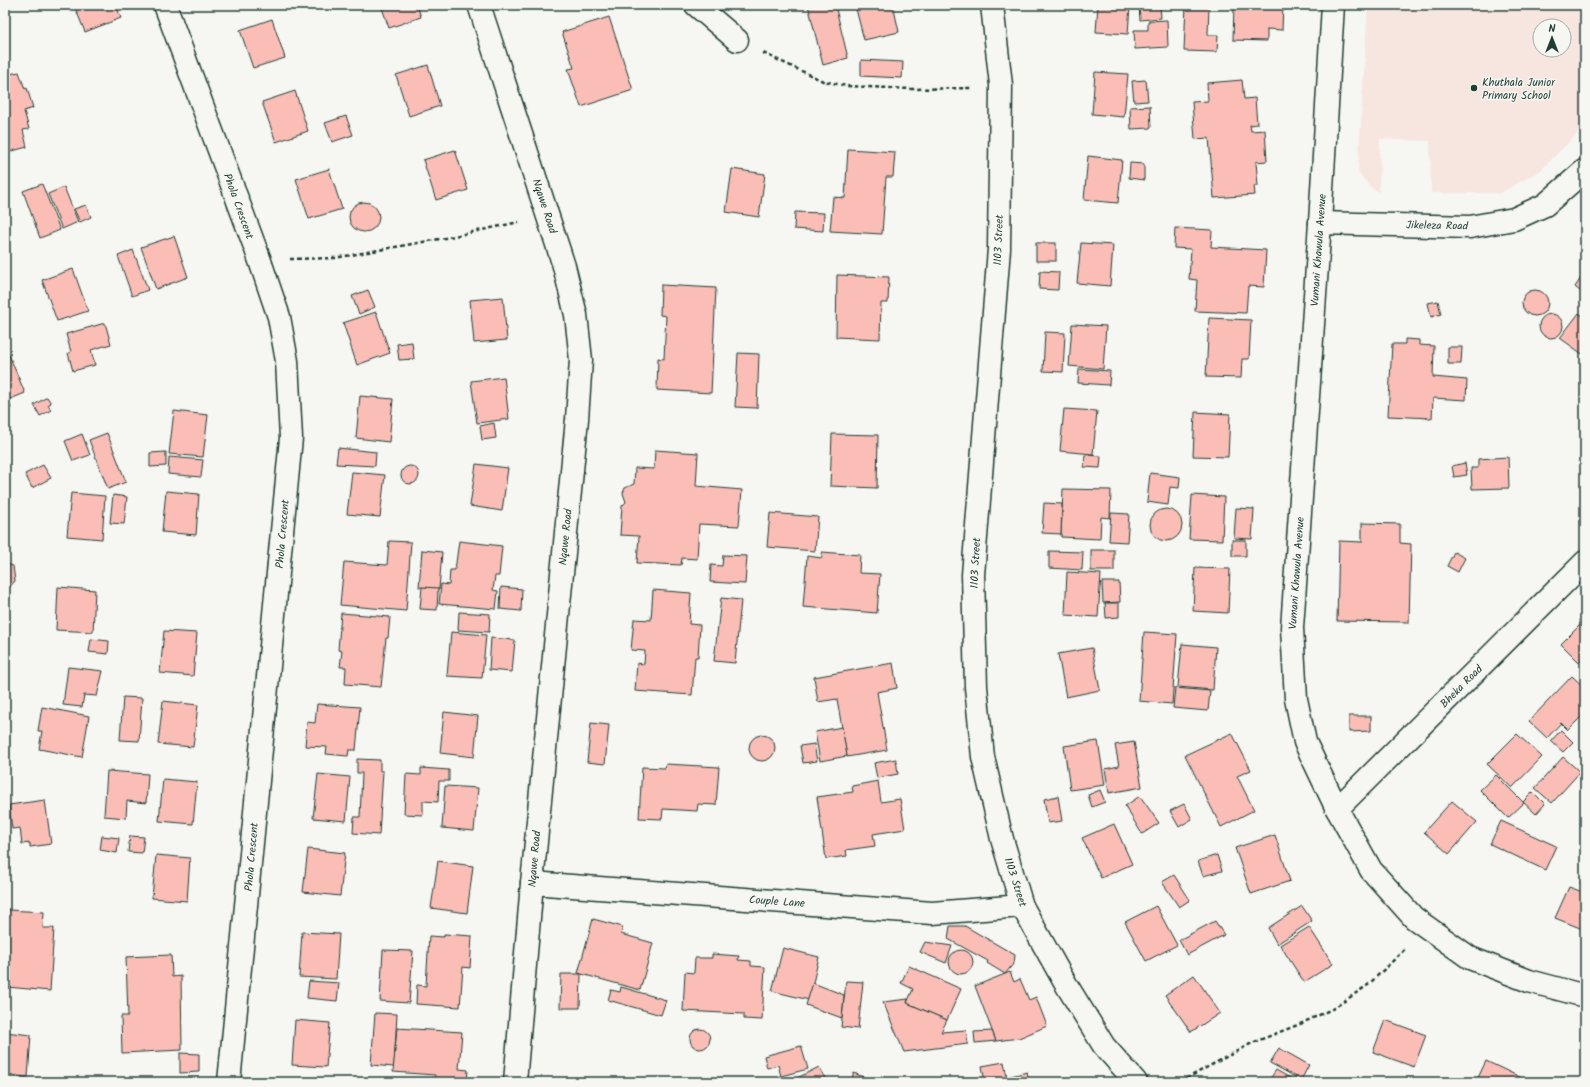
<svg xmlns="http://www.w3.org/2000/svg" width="1590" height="1087" viewBox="0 0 1590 1087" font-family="Kalam,sans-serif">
<rect width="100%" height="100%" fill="#f6f6f2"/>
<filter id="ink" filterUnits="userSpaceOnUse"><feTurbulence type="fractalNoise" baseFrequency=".025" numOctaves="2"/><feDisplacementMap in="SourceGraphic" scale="8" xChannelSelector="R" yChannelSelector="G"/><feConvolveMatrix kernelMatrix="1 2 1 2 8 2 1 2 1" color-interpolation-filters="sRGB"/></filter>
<g filter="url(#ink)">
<!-- built -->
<path fill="#f7e5e0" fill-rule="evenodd" d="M1368,5H1585V126L1541,170L1500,193H1431L1430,141L1380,139L1379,192L1371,188L1358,172ZM1540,26H1564V50H1540Z"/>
<!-- building -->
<g fill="#fabeb7" stroke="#1f3d34">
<path d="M74,5H116L121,18L85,32Z"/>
<path d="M381,5H417L421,17L389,28Z"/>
<path d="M808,5H835L848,58L823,65Z"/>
<path d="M855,5H893L899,32L864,40Z"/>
<path d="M1098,5H1130L1128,34L1096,32Z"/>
<path d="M1139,5H1160L1161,18L1140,20Z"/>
<path d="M1186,5H1209L1208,35H1218L1217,52L1184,51Z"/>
<path d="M1234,5H1283L1282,30L1267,29V41L1233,40Z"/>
<path d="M609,17L633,90L581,107L568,69L574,68L562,32Z"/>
<path d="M272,19L285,58L253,68L240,30Z"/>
<path d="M1167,20L1168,47L1135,49L1134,30H1148V21Z"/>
<path d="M861,60L903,62L902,78L861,76Z"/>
<path d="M428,65L440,106L409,116L396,75Z"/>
<path d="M19,72L25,89L27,88L33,108L24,111L29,129L23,130L27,147L5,153V75Z"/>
<path d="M1095,72L1128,74L1124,117L1092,114Z"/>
<path d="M1146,80L1148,101L1134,102L1132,81Z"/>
<path d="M1242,80L1244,99L1255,98L1257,124L1250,125L1251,131L1265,130L1267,161L1256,162L1258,186H1254L1255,195L1214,198L1209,138L1195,139L1192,102L1208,101L1207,83Z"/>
<path d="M295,91L308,131L276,142L262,102Z"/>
<path d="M1150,106L1151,128L1131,129L1130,107Z"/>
<path d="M346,116L353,135L332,142L325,123Z"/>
<path d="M848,149L895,152L893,177H886L882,234L830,231L833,197L845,198Z"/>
<path d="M455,150L468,190L436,200L423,160Z"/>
<path d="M1088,156L1122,160L1118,203L1084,200Z"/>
<path d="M1130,163L1144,164V180L1129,178Z"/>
<path d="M329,169L342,209L309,219L296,179Z"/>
<path d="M732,169L765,174L759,217L726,212Z"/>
<path d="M42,184L60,230L40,238L23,191Z"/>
<path d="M64,187L78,222L62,229L48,194Z"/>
<circle cx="364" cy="217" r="15"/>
<path d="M86,205L91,217L80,222L74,209Z"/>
<path d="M795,212L824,213L823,231L794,229Z"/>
<path d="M1175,228L1212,230L1211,247L1266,250L1264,287L1248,286L1246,313L1195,311L1197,280L1189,279L1191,249L1174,248Z"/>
<path d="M174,236L188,277L156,289L141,247Z"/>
<rect x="1036" y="243" width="20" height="18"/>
<path d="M1081,243L1113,245L1110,286L1077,283Z"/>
<path d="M133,250L148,290L132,296L118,256Z"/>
<path d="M73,269L88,311L57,321L42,280Z"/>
<path d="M1040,271L1059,272L1058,290L1039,289Z"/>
<path d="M837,275L889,277L888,303H881L880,339L836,337Z"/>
<path d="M1583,275L1585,277V295L1575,287Z"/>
<path d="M661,285L716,288L711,393L657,390L658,358L664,359L666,316L660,315Z"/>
<path d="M368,290L375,307L359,314L352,296Z"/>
<circle cx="1535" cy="303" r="13"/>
<path d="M503,297L507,340L474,343L470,300Z"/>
<path d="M1438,301L1441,314L1431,317L1428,303Z"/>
<path d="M376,312L390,353L357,365L343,323Z"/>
<path d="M1579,313L1585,318V356L1560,338Z"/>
<circle cx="1551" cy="326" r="12"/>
<path d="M1209,318L1251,320L1249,359H1242L1241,378L1206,377Z"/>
<path d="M105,323L111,344L91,350L95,365L73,371L68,353L71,352L66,334Z"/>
<path d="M1072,324L1106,326L1103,369L1069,366Z"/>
<path d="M1045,332L1065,333L1063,372L1043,371Z"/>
<path d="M1405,339L1419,340V345L1434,346L1433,377L1467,380L1466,400L1433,398L1432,418L1388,416L1392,344H1405Z"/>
<path d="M412,342L414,359L399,360L397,344Z"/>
<path d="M1448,347H1462L1461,364H1448Z"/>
<path d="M738,353L759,354L757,408L735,407Z"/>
<path d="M9,355L25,393L8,400L11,408L5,411V357Z"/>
<path d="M1079,369L1110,371L1109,385L1078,383Z"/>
<path d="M504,377L509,419L477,423L471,381Z"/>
<path d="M360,396L393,399L389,442L356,438Z"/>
<path d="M47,397L51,403L48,405L51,410L40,416L34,405Z"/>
<path d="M1064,409L1097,411L1093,454L1060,451Z"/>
<path d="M174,411L208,415L203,457L169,454Z"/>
<path d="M1195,412L1230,414L1228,457L1193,456Z"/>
<path d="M494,423L496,438L482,440L480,426Z"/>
<path d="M107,433L126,482L108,489L89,440Z"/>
<path d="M82,434L90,455L73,461L65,441Z"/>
<path d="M832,434L878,435L877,488L830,486Z"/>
<path d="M338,448L376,452L375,466L336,464Z"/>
<path d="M655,450L698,453L696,486L742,490L739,526L699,524L697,559L682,558L681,565L637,563L639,536L620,535L622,506L626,502L623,493L625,488L634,484L635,468L654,469Z"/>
<path d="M166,452V466L150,467V453Z"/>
<path d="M1085,455L1101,456L1100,468L1084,467Z"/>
<path d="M169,457L203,460L201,477L168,474Z"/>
<path d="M1508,457L1509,488L1472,489L1471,468H1478V459Z"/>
<path d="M1465,463L1467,475L1454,477L1452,466Z"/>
<path d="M476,464L508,468L502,511L470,506Z"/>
<path d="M43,465L51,478L32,488L25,474Z"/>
<circle cx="410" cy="475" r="9"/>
<path d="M352,472L385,475L380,517L347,514Z"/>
<path d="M1150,473L1180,477L1179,488L1170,487L1168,505L1147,502Z"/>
<path d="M1063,489L1111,490L1110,518L1101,517L1100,539L1061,537Z"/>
<path d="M166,491L199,494L196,535L162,532Z"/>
<path d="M71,493L105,496L102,539L67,536Z"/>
<path d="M113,495L127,497L124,524L110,523Z"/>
<path d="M1192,495L1224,497L1222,540L1189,539Z"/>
<path d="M1044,503L1062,504L1061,534L1042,533Z"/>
<path d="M1236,508L1254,509L1252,539L1234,538Z"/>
<circle cx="1166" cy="525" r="16"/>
<path d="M770,513L818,517L815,551L767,547Z"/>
<path d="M1111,513L1129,514L1127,542L1109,541Z"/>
<path d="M1362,523L1400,524V543L1411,544L1409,622L1337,621L1339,541L1362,542Z"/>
<rect x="1232" y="540" width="14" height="16"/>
<path d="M389,541L411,542L406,611L340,605L344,562L387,565Z"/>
<path d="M459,541L502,546L499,576H495L493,590L498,591L496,609L439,604L441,584L449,585L450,570H455Z"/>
<path d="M422,550L442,552L439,589L419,587Z"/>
<rect x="1091" y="550" width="23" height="21"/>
<path d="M1049,551L1083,552L1082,570L1049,568Z"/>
<path d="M822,552L860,555L859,573L880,574L877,613L803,607L807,556L822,558Z"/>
<path d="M1454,552L1465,558L1458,572L1447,566Z"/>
<path d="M723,555L747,556L745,584L710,582L711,565L722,566Z"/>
<path d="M5,563L13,566L15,581L5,592Z"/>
<path d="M1195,568L1230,569L1228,613L1193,611Z"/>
<path d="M1067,572L1101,574L1098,617L1065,615Z"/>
<path d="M1102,582H1119L1120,602L1103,603Z"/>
<path d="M58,587L95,590L93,632L56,630Z"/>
<path d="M422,587L438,588L437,610L420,609Z"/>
<path d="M501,587L522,589L521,611L500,609Z"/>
<path d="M653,590L691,593L689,624L700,625L698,657H695L692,695L635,691L637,663L644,664L645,651L631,650L634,619L651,620Z"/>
<path d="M721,598L741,600L735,663L714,661Z"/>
<path d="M1105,603H1119V617L1106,618Z"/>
<path d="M459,612L490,614L489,632L458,630Z"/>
<path d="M341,613L390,617L388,638H386L381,687L345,684L346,667H340L342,651L338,650Z"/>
<path d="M1585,620V657L1579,662L1561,644Z"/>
<path d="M164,631L197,633L193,676L160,673Z"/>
<path d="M451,632L486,635L482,678L447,676Z"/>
<path d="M1144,632L1177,634L1172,704L1139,701Z"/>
<path d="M491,638L515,640L512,672L489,670Z"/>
<path d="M91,639L109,641L108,654L89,652Z"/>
<path d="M1182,644L1216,647L1213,690L1178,687Z"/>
<path d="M1092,648L1100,690L1066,697L1058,654Z"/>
<path d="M893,663L897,688L877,692L887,750L847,757L837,699L818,702L814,677Z"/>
<path d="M68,667L103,671L97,696L84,695L82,707L63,705Z"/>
<path d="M1572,676L1585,688V713L1568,730L1561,723L1547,738L1529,721Z"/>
<path d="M1175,688L1210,691L1208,711L1173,708Z"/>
<path d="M123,697L142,698L139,741L120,740Z"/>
<path d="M163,701L198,705L193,747L158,744Z"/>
<path d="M317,704L360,707L356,750H349L348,756L326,754L327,747L305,746L307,722L315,723Z"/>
<path d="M42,707L89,716L82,757L39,749L42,731H38Z"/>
<path d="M444,712L478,716L474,757L440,753Z"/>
<path d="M1349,716H1371V731L1349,732Z"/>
<path d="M591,723L609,725L605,764L587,762Z"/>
<path d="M842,727L847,756L820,761L815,732Z"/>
<path d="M1561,730L1573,742L1563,752L1551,741Z"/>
<path d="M1232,733L1251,770L1237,776L1254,810L1221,827L1185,755Z"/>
<path d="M1517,734L1542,757L1512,788L1487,764Z"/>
<circle cx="762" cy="748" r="13"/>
<path d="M1098,741L1105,785L1070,790L1064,746Z"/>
<path d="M1134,742L1142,787L1109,793L1105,769L1119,766L1115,745Z"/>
<path d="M814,744L817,761L803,763L800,746Z"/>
<path d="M1563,757L1580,772L1552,803L1535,788Z"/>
<path d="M357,759L380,760V771H383L379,835L353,833L354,817H360L362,773H357Z"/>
<path d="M896,759L898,774L877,778L874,763Z"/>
<path d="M666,764L719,767L716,805L698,804L697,811L663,809L662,819L639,818L642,767L665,768Z"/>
<path d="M421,768L449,770V781H439L438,802L423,801V815L404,814L406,774L421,775Z"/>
<path d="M107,771L148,774L146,803L127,801L126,818L104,816Z"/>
<path d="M318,774L350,777L346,821L313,818Z"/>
<path d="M1496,775L1524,803L1508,818L1480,790Z"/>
<path d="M163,779L197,782L193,824L159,821Z"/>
<path d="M878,781L881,802L900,799L905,829L873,834L875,846L846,850L847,856L826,859L817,797L853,792L852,786Z"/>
<path d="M445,786L478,788L474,831L442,828Z"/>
<path d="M1100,790L1105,802L1092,807L1088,795Z"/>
<path d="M1533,792L1545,804L1536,814L1523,802Z"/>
<path d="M1058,796L1062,821L1048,823L1044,799Z"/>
<path d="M1140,796L1159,823L1142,834L1125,806Z"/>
<path d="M45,800L51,844L30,847V843L22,844L20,828L12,829L9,805Z"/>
<path d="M1452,801L1477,822L1449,854L1424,832Z"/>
<path d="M1184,804L1192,819L1179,827L1170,811Z"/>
<path d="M1501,821L1556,846L1545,870L1490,844Z"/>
<path d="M1114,824L1132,864L1101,878L1082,838Z"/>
<path d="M1275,835L1290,881L1251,894L1235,848Z"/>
<path d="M102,836L119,838L117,853L100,850Z"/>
<path d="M130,836L144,837L142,853L128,852Z"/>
<path d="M308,849L345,853L340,896L303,892Z"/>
<path d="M156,855L190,858L187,901L152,898Z"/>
<path d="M1217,855L1222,871L1203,876L1198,861Z"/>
<path d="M438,861L473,866L467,913L431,908Z"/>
<path d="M1585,870V886L1580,883Z"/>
<path d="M1174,875L1190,900L1179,907L1162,882Z"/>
<path d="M1569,887L1585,893V930L1555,918Z"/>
<path d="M1156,906L1177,945L1146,961L1125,922Z"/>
<path d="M1302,906L1312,921L1277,944L1268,928Z"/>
<path d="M8,910L44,912L43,928H54L50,991L7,987L9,962H5V924H7Z"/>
<path d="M593,919L623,927L621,934L653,943L640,990L578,973Z"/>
<path d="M1215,921L1224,935L1187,955L1179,940Z"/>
<path d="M950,926H965L1015,955L1014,963L1005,974L987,963L988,961L948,939Z"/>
<path d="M1309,927L1333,964L1304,982L1280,945Z"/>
<path d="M302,932L339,934L336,979L299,977Z"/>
<path d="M444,934L472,936L470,968L463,967L460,1007L416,1004L417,985L426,986L429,936L444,937Z"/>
<path d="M925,942L952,946L946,963L920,952Z"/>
<path d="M783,948L819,957L809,1000L772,991Z"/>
<circle cx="961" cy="962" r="12"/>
<path d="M383,950L413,951L409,1003L380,1001Z"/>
<path d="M712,954L739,956L738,960L751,961V966L765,967L762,1020L744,1019V1014L683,1011L685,972L694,973L695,958H712Z"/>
<path d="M171,955L172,977L181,976L182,1050L122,1053L121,1016H128L126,957Z"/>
<path d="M909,966L961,989L947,1020L907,1003L913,989L901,983Z"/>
<path d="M1010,972L1014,982L1020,979L1029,1000L1036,997L1047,1026L1019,1038L996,1041L975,986Z"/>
<path d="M561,974H581L580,1008H560Z"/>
<path d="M1194,975L1220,1013L1191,1032L1165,995Z"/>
<path d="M309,981L339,983L337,1001L307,998Z"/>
<path d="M846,981L863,982L858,1029L841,1027Z"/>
<path d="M813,983L844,995L842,1018L806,1005Z"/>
<path d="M621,987L666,1000L661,1015L608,1000L611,990L620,992Z"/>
<path d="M908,999L907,1003L947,1020L941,1032L966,1030L968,1044L904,1052L883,1002Z"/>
<path d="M375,1013L397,1014L394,1067L371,1065Z"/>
<path d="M295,1020L330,1023L326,1067L292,1065Z"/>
<path d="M1385,1020L1426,1035L1414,1067L1373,1052Z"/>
<path d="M397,1028L462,1032L459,1069L468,1070L467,1082H434L435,1075L393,1072Z"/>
<circle cx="700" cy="1039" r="10"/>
<path d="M992,1031L996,1041L975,1043L974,1032Z"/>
<path d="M5,1032L31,1035L28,1077L5,1075Z"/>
<path d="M801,1046L808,1069L781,1076L778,1065L767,1068L764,1056Z"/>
<path d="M1279,1048L1309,1065L1301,1080L1270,1063Z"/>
<path d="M180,1053L199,1054V1072L180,1073Z"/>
<path d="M1486,1061L1524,1079L1523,1082H1476Z"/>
<path d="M1004,1062L1007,1077L1027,1072L1029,1082H985L982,1066Z"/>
<path d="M819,1067L827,1082H789Z"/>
<path d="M1276,1070L1297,1082H1268Z"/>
<path d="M854,1073L875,1082H850Z"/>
</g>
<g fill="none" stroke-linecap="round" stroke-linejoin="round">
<!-- minor casing -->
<g stroke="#1f3d34" stroke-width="25">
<g id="minor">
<path d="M165,5L258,255L279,317L287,361L291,438L229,1082"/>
<path d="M479,5L564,266L576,315L581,360L577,419L532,883L515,1082"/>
<path d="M696,5L737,40"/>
<path d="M1333,5L1320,223L1292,628L1296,699L1305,742L1337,809L1371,870L1414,918L1470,958L1529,981L1585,996"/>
<path d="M1320,223L1470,227L1514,219L1545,205L1585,170"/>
<path d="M1337,809L1585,562"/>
<path d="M532,883L932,913L1022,906"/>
</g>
</g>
<!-- tertiary casing -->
<g stroke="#1f3d34" stroke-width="25">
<path id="tertiary" d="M992,5L1001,85L999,249L973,575L976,687L983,757L1002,839L1022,906L1064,981L1104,1046L1136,1082"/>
</g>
<!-- path -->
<g stroke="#1f3d34" stroke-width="2.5" stroke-dasharray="4 3" stroke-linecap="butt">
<path d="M763,53L823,81L847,86L910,89L973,88"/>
<path d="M290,259L335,258L445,238L519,222"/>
<path d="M1180,1082L1252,1043L1300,1024L1334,1008L1368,985L1406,948"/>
</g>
<!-- minor -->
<use href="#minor" stroke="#f6f6f2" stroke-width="22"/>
<!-- tertiary -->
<use href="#tertiary" stroke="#f6f6f2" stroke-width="22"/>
</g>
</g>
<!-- markers -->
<circle fill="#1f3d34" stroke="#f6f6f2" stroke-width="1.5" cx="1474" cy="88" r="4"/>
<g text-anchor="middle" stroke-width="3" stroke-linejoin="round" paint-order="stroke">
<!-- poi labels -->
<g font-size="11" fill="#1f3d34" stroke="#f6f6f2" text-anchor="start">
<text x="1482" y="86">Khuthala Junior<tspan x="1482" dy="13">Primary School</tspan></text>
</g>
<!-- street labels -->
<g font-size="11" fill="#1f3d34" stroke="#f6f6f2">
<text transform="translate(239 206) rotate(70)" y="4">Phola Crescent</text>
<text transform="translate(545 206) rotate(72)" y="4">Nqawe Road</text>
<text transform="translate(1437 225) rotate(1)" y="4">Jikeleza Road</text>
<text transform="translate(998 240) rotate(-88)" y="4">1103 Street</text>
<text transform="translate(1318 250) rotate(-86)" y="4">Vumani Khawula Avenue</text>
<text transform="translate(282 534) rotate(-85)" y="4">Phola Crescent</text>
<text transform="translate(565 537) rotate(-84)" y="4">Nqawe Road</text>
<text transform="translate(975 563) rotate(-87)" y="4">1103 Street</text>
<text transform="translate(1296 573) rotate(-86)" y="4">Vumani Khawula Avenue</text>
<text transform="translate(1461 686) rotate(-45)" y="4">Bheka Road</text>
<text transform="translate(251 857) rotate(-85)" y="4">Phola Crescent</text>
<text transform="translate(534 859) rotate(-85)" y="4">Nqawe Road</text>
<text transform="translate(1016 882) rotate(72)" y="4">1103 Street</text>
<text transform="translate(777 901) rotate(4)" y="4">Couple Lane</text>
</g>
</g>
<!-- margin -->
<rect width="1590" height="1087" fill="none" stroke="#f6f6f2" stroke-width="20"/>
<rect x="10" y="10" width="1570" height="1067" fill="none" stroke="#1f3d34" stroke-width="1.5" filter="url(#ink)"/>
<!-- north arrow -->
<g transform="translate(1552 38)"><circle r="19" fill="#f6f6f2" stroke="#a0aca6"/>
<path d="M0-3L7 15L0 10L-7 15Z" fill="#1f3d34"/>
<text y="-6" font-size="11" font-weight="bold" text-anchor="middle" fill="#1f3d34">N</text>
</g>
</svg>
